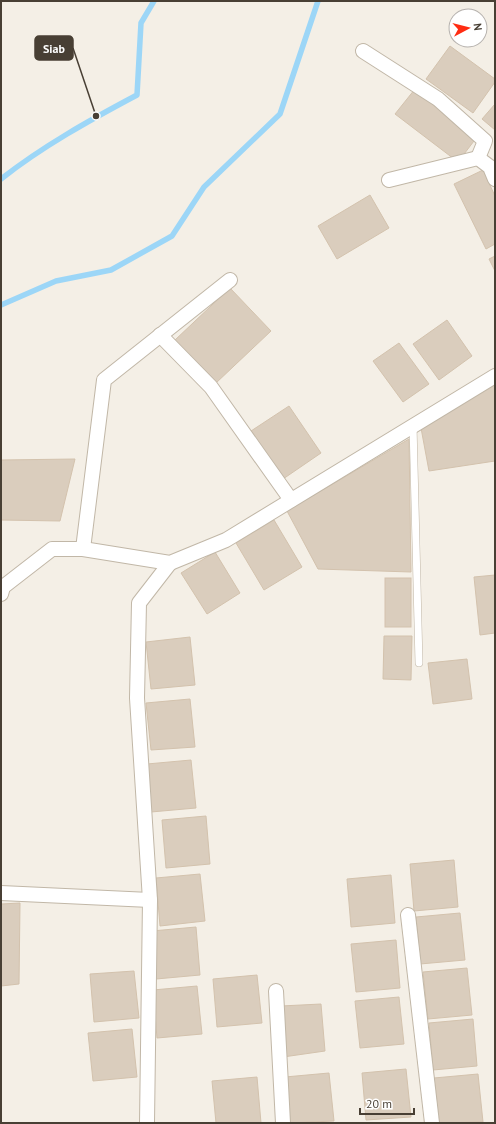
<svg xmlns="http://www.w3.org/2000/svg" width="496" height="1124" viewBox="0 0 496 1124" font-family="'PT Sans',sans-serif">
<rect width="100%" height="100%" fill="#f4efe6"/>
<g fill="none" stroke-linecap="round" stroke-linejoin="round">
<!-- stream -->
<g stroke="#9cd6f7" stroke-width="5.5">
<path d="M1,179C43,146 90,120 137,95L141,23L154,1"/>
<path d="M1,305L56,281L111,270L172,236L204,187L280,114L318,1"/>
</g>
</g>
<!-- building -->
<g fill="#dacdbd" stroke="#d3c2ad">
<path d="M450,46L495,79V82L473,113L426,79Z"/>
<path d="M415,89L477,137L458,162L395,114Z"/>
<path d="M495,104V130L482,119Z"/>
<path d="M483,170L495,196V244L486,249L454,184Z"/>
<path d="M370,195L389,228L337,259L318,226Z"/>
<path d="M495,256V271L489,259Z"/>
<path d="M230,288L271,331L216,383L175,340Z"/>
<path d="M447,320L472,356L439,380L413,344Z"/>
<path d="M399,343L429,384L403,402L373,361Z"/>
<path d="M495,383V461L429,471L421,428Z"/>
<path d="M289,406L321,453L283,479L251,431Z"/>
<path d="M409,439L411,572L318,569L287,511Z"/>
<path d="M75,459L60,521L1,520V460Z"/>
<path d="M274,520L302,567L264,590L236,543Z"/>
<path d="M215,552L240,593L207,614L181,573Z"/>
<path d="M495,575V633L480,635L474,577Z"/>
<rect x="385" y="578" width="26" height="49"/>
<path d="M384,636H412L411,680L383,679Z"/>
<path d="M190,637L195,685L151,689L146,642Z"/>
<path d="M467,659L472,699L433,704L428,663Z"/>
<path d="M190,699L195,747L151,750L146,703Z"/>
<path d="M191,760L196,808L151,812L147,764Z"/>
<path d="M206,816L210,864L166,868L162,820Z"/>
<path d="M454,860L458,907L414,911L410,864Z"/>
<path d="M200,874L205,921L160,926L156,878Z"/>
<path d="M391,875L395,923L351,927L347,879Z"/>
<path d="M20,903L19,984L1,986V904Z"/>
<path d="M460,913L465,960L420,964L416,917Z"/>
<path d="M196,927L200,975L156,979L152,931Z"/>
<path d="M396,940L400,988L356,992L351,944Z"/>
<path d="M467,968L472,1015L428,1019L423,972Z"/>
<path d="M134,971L139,1018L94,1022L90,974Z"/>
<path d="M257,975L262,1023L217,1027L213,979Z"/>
<path d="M197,986L202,1034L157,1038L153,990Z"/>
<path d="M399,997L404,1044L360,1048L355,1001Z"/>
<path d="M321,1004L325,1051L283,1057L281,1006Z"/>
<path d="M473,1019L477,1066L433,1070L429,1023Z"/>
<path d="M132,1029L137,1077L93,1081L88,1033Z"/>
<path d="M406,1069L411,1117L366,1120L362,1073Z"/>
<path d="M329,1073L334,1121L289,1123L285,1077Z"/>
<path d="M478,1074L483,1122L438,1123L434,1078Z"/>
<path d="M257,1077L261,1123H216L212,1081Z"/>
</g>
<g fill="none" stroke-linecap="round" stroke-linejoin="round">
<!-- lane casing -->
<g stroke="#c1b7a7" stroke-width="8">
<path id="lane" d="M413,425L419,663"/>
</g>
<!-- street casing -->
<g stroke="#c1b7a7" stroke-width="16">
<g id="street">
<path d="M363,51L438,99L485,141L478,158"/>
<path d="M389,180L478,158L490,167L495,179"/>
<path d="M160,335L211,387L291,500"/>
<path d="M83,549L104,380L230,280"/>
<path d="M1,594L3,587L52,549H83L170,563L226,540L495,376"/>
<path d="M1,893L150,900"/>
<path d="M408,915L432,1123"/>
<path d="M276,991L283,1123"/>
<path d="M147,1123L150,900L137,698L139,603L170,563"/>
</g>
</g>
<!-- lane -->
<use href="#lane" stroke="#fff" stroke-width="7"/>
<!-- street -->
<use href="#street" stroke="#fff" stroke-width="14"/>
</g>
<!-- callouts -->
<path fill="none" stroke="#483f34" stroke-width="1.5" d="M96 116L73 48"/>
<circle fill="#483f34" stroke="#fff" stroke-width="1.5" cx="96" cy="116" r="4"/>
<rect fill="#483f34" stroke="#483f34" stroke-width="1.5" x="35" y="36" width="38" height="24" rx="4"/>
<g font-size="12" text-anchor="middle" font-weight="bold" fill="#fff">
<text x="54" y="53">Siab</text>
</g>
<!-- border -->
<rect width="496" height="1124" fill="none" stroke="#483f34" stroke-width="4"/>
<!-- north arrow -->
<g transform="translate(468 28) rotate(83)"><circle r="19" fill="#ffffff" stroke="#b6b2ae"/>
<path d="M0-3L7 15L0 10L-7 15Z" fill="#ff2c12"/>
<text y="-6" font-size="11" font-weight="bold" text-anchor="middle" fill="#483f34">N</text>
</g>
<!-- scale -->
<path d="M360 1108v6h54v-6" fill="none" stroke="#483f34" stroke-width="2"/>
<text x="366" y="1108" font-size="12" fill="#483f34" stroke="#ffffff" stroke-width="3" paint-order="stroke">20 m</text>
</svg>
